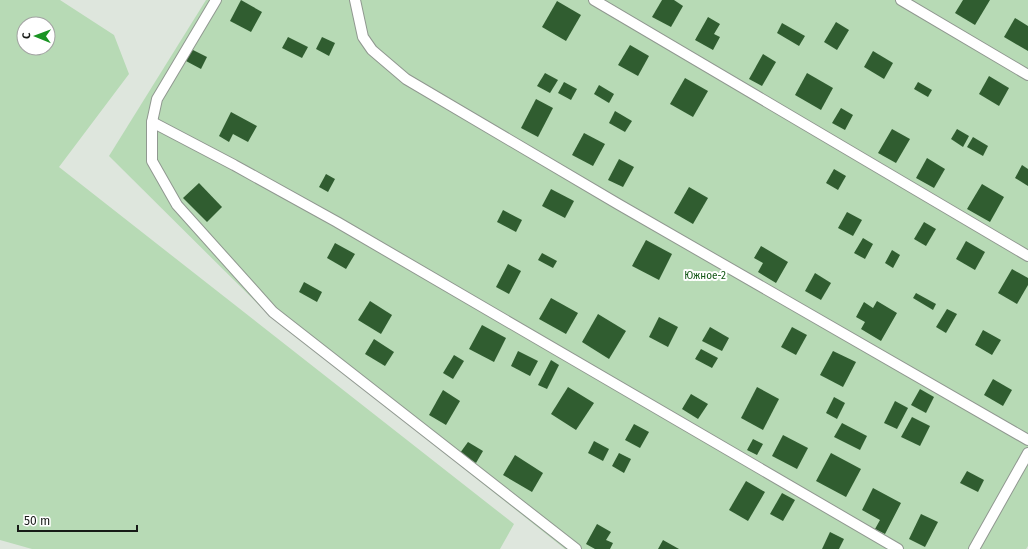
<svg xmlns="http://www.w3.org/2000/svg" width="1028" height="549" viewBox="0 0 1028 549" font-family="'Fira Sans',sans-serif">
<rect width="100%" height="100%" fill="#dee6dd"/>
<!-- green -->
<g fill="#b7dab5" fill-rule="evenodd">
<path d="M0,0H60L114,35L129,74L59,167L514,524L500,549H32L0,540ZM24,24H48V48H24Z"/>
<path d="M206,0H1028V546L1026,549H565L259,305L109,156Z"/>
</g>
<!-- building -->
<g fill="#305d30">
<path d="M241,0L262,12L251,32L230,21Z"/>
<path d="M662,0H674L683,6L671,27L652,17Z"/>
<path d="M963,0H990L975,25L955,13Z"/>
<path d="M557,1L581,15L566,41L542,27Z"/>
<path d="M708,17L720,24L714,34L720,37L713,50L695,40Z"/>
<path d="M1015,18L1028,26V51L1004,37Z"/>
<path d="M836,22L849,30L837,50L824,42Z"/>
<path d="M782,23L805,36L799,46L777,33Z"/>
<path d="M288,37L308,47L302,58L282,48Z"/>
<path d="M322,37L335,43L329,56L316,49Z"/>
<path d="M630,45L649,56L638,76L618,65Z"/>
<path d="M191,49L207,57L201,69L186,61Z"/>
<path d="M873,51L893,63L884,79L864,67Z"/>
<path d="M763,54L776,62L762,86L749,79Z"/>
<path d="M545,73L558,80L550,93L537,86Z"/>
<path d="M807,73L833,88L821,110L795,95Z"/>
<path d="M989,76L1009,88L999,106L979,94Z"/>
<path d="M685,78L708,91L693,117L670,104Z"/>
<path d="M564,82L577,89L571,100L558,93Z"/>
<path d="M918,82L932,90L928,97L914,89Z"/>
<path d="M599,85L614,94L609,103L594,94Z"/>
<path d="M536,99L553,108L538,137L521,128Z"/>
<path d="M841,108L853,115L845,130L832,123Z"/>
<path d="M615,111L632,121L625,132L609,123Z"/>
<path d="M231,112L257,126L248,142L233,134L229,142L219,136Z"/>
<path d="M892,129L910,139L896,163L878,153Z"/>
<path d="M957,129L969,136L963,147L951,139Z"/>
<path d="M584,133L605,144L593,166L572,155Z"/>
<path d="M973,137L988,146L983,156L967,147Z"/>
<path d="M927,158L945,169L934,188L916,178Z"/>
<path d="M619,159L634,167L623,187L608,180Z"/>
<path d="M1022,165L1028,169V186L1015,178Z"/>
<path d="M834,169L846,176L838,190L826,183Z"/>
<path d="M326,174L335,179L328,192L319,187Z"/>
<path d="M199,183L222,207L207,222L183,198Z"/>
<path d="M982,184L1004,197L990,222L967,209Z"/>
<path d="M689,187L708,198L693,224L674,213Z"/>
<path d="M551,189L574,201L565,218L542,206Z"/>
<path d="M503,210L522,220L516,232L497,222Z"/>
<path d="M847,212L862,220L853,236L838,228Z"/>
<path d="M924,222L936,229L926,246L914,239Z"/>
<path d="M863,238L873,244L865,259L854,253Z"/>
<path d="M646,240L672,254L659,280L632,266Z"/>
<path d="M966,241L985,252L975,270L956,259Z"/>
<path d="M335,243L355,254L346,269L327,258Z"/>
<path d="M761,246L788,262L776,283L758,272L763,263L754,258Z"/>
<path d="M892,250L900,255L893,268L885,263Z"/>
<path d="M542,253L557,261L553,268L538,260Z"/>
<path d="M508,264L521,271L509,294L496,287Z"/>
<path d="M1012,269L1028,278V285L1017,304L998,293Z"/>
<path d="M815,273L831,283L821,300L805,291Z"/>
<path d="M304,282L322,292L317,302L299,292Z"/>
<path d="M916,293L936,304L933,310L913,298Z"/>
<path d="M551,298L578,313L566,334L539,319Z"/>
<path d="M370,301L392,315L381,334L358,320Z"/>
<path d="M877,301L897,313L881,341L861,329L865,322L856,317L864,302L873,308Z"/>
<path d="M947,309L957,314L946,333L936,327Z"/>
<path d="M598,314L626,331L609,359L582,342Z"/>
<path d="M659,317L678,327L668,347L649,337Z"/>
<path d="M482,325L506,338L494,362L469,349Z"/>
<path d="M710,327L729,338L722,351L702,341Z"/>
<path d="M792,327L807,335L796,355L781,347Z"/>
<path d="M983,330L1001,340L992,355L975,345Z"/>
<path d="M374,339L394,352L385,366L365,354Z"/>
<path d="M701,349L718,358L712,368L695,359Z"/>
<path d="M518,351L538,361L530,376L511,366Z"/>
<path d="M833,351L856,362L843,387L820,375Z"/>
<path d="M454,355L464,361L453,379L443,373Z"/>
<path d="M551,360L559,365L547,389L538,385Z"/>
<path d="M993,379L1012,390L1003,406L984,395Z"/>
<path d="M568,387L594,403L576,430L551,414Z"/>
<path d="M757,387L779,399L763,430L741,418Z"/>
<path d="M920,389L934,397L926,413L911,405Z"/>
<path d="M443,390L460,401L446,425L429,415Z"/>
<path d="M691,394L708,404L698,419L682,409Z"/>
<path d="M834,397L845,403L837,419L826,413Z"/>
<path d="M895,401L908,408L897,429L884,423Z"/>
<path d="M912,417L930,426L920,446L901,437Z"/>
<path d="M842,423L867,436L860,450L834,437Z"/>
<path d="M634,424L649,432L640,448L625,440Z"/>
<path d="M783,435L808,448L797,469L772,456Z"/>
<path d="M753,439L763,444L757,455L747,450Z"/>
<path d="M594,441L609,449L603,461L588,453Z"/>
<path d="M468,442L483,451L476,463L460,453Z"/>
<path d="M619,453L631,459L624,473L612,466Z"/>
<path d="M831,453L861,469L846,497L816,481Z"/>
<path d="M515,455L543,473L532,492L503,475Z"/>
<path d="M967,471L984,480L978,492L960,483Z"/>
<path d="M746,481L765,492L748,521L729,510Z"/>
<path d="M873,488L901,503L885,534L875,529L880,520L862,510Z"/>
<path d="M782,493L795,500L783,521L770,514Z"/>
<path d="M921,514L938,522L925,547L909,539Z"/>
<path d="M597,524L611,532L606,540L613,543L610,549H595L586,544Z"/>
<path d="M830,532L844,539L839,549H822Z"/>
<path d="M663,540L679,549H658Z"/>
</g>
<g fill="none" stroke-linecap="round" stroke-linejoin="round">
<!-- lane casing -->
<g stroke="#909890" stroke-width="12">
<g id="lane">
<path d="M216,0L157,99L152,122V161L177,205L273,312L576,549"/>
<path d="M355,0L363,37L372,50L406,79L618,204L1028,440"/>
<path d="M594,0L1028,256"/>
<path d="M901,0L1028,75"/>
<path d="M152,122L234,165L337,222L898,549"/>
<path d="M974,549L1028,453"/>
</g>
</g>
<!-- lane -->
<use href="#lane" stroke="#fff" stroke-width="10"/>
</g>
<g text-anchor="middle" stroke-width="4" stroke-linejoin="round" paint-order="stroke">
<!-- park labels -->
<g font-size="10" fill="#125615" stroke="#fff">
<text x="705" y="279">Южное-2</text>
</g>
</g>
<!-- north arrow -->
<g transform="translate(36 36) rotate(271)"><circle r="19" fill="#ffffff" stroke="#a2a3a2"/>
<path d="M0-3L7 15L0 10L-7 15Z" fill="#1a9423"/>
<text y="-6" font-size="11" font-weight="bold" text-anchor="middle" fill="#171a17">С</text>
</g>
<!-- scale -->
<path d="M18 525v6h119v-6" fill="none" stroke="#171a17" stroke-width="2"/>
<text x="24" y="525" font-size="12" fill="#171a17" stroke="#ffffff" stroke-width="3" paint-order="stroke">50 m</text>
</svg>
